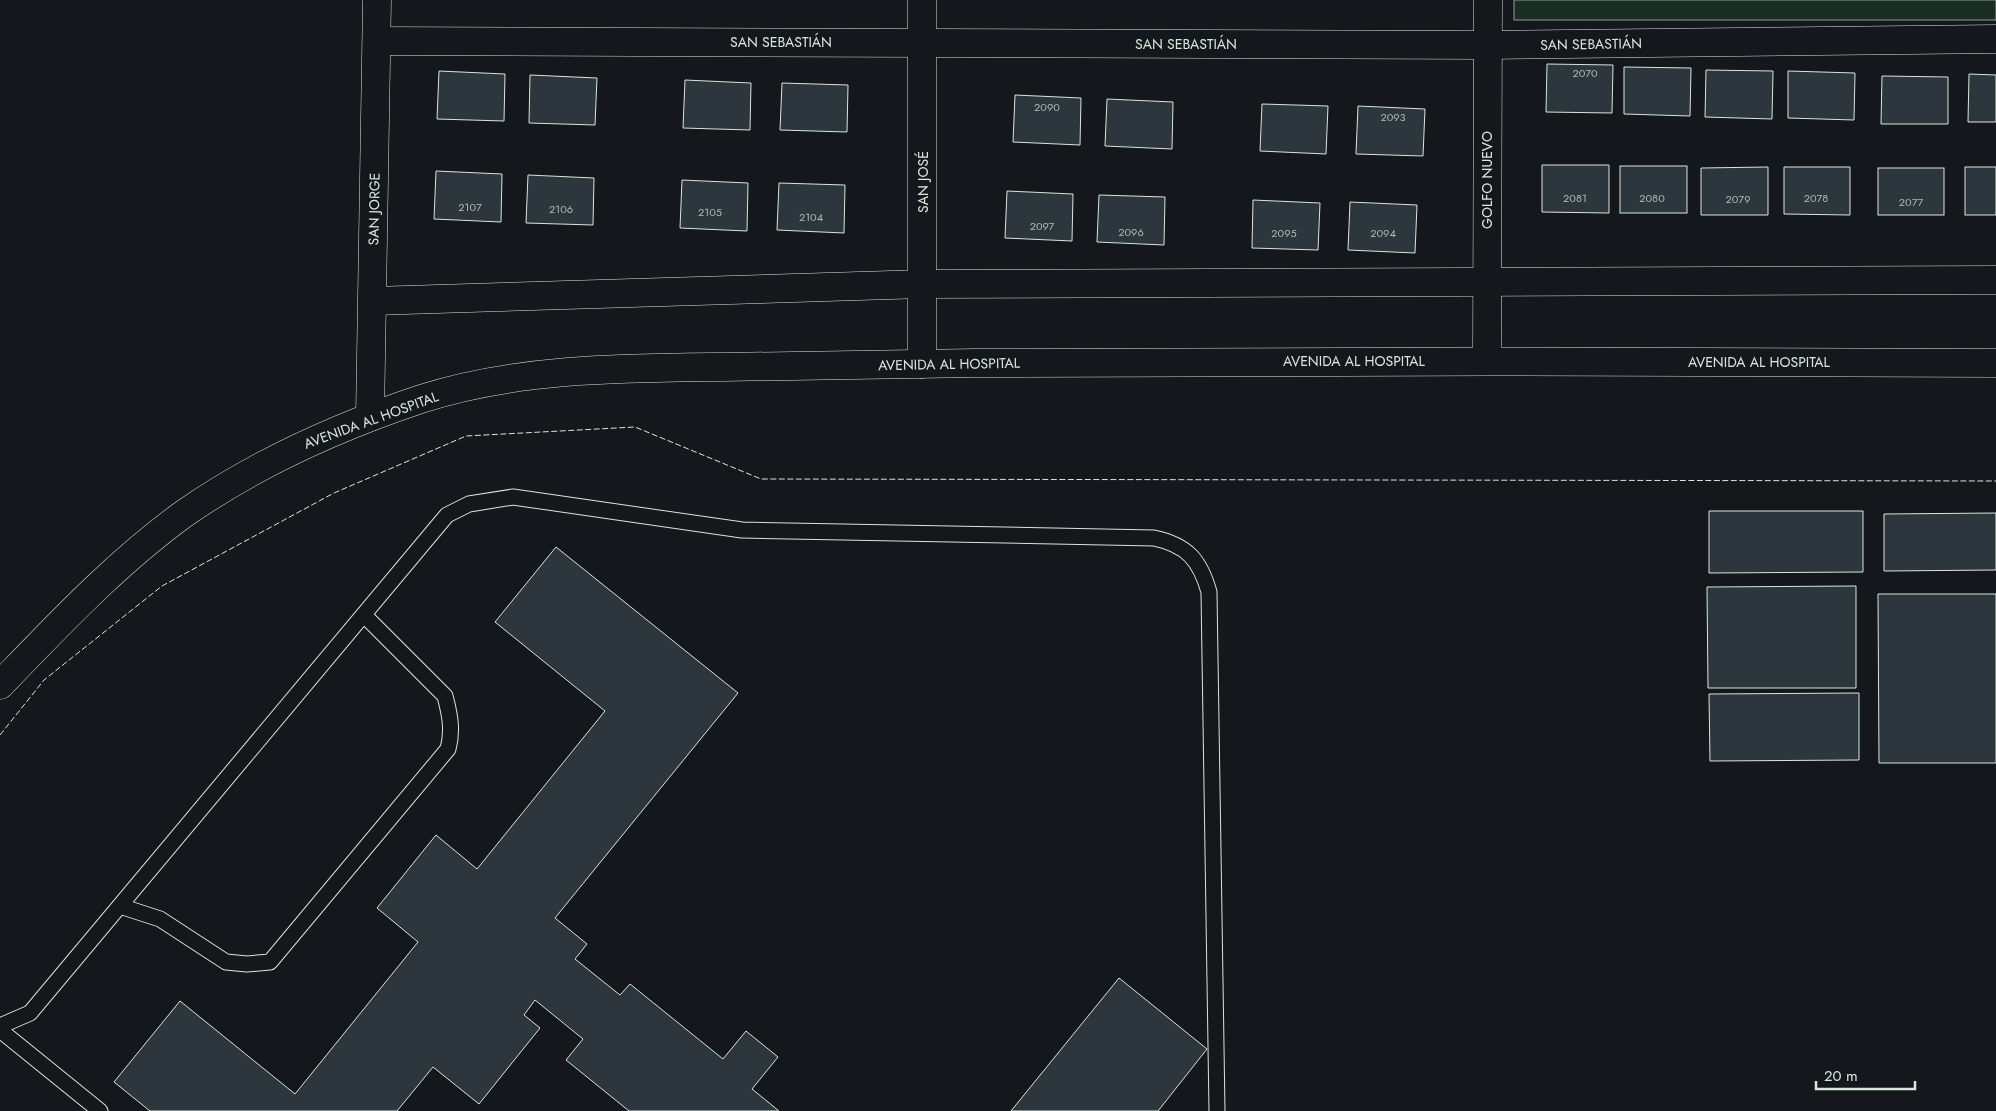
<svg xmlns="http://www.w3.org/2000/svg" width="1996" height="1111" viewBox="0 0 1996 1111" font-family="Jost,sans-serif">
<rect width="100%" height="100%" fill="#14181c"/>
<!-- green -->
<rect fill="#1a2d24" stroke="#939e99" x="1514" y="0" width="482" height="20"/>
<!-- building -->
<g fill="#2c363c" stroke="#d8e6dc">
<path d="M1547,64L1613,65L1612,113L1546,112Z"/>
<path d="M1624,67L1691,68L1690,116L1624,114Z"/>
<path d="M1706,70L1773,71L1772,119L1705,117Z"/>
<path d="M439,71L505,74L504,121L437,119Z"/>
<path d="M1788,71L1855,73L1854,120L1788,118Z"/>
<path d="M1969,74L1996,75V122H1968Z"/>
<path d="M530,75L597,78L595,125L529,123Z"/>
<path d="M1882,76L1948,77V124H1881Z"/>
<path d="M685,80L751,83L750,130L683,128Z"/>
<path d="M782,83L848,85L847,132L780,130Z"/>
<path d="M1015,95L1081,98L1080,145L1013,142Z"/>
<path d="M1107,99L1173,102L1172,149L1105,146Z"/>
<path d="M1262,104L1328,106L1326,154L1260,151Z"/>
<path d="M1358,106L1425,109L1423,156L1356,154Z"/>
<path d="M1542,165H1609V213L1542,212Z"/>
<rect x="1620" y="166" width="67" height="47"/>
<path d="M1768,167V215H1701V168Z"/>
<path d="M1784,167H1850V215L1784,214Z"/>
<rect x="1965" y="167" width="31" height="48"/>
<rect x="1878" y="168" width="66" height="47"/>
<path d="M436,171L502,174L501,222L434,219Z"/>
<path d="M528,175L594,178L593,225L526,223Z"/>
<path d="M682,180L748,183L747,231L680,228Z"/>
<path d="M779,183L845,185L844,233L777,230Z"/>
<path d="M1007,191L1073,194L1072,241L1005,238Z"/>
<path d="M1099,195L1165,197L1164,245L1097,242Z"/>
<path d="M1253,200L1320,203L1318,250L1252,248Z"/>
<path d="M1350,202L1417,205L1415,253L1348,250Z"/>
<path d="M1709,511H1863V572L1709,573Z"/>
<path d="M1996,513V570L1884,571V514Z"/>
<path d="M556,547L738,693L555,918L587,944L575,959L620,995L630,984L723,1059L746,1031L778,1057L752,1089L779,1111H629L566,1060L583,1039L535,1000L524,1015L540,1028L479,1104L433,1067L397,1111H150L114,1082L180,1001L295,1094L418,942L377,908L436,835L477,869L605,711L495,622Z"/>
<path d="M1856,586V688H1708L1707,587Z"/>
<path d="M1878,594H1996V763H1879Z"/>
<path d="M1859,693V760L1710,761L1709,694Z"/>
<path d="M1119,978L1207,1049L1158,1111H1011Z"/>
</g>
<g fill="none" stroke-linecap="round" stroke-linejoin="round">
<!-- service casing -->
<g stroke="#d8e6dc" stroke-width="17">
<g id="service">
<path d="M120,906L160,919L226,962L247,964L270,962L448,749C453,731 450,715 445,696L364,615"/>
<path d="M0,1026L30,1013L447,515L469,504L513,497L742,530L1154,538C1187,545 1200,560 1209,592L1217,1111"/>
<path d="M0,1030L100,1111"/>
</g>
</g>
<!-- minor casing -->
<g stroke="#d8e6dc" stroke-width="29">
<g id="minor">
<path d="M377,41L1488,45L1996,39"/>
<path d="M373,301L923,284L1996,280"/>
<path d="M1487,360L1488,0"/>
<path d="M922,364V0"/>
<path d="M370,417L377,0"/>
<path d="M0,685C58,625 117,562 185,513C257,463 337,427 421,399C516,368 624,368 723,367C807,366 891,364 976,363C1316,361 1656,361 1996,363"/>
</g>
</g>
<!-- service -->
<use href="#service" stroke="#14181c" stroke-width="15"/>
<!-- minor -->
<use href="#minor" stroke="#14181c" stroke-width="28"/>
<!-- fence -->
<path stroke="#d8e6dc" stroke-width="1" stroke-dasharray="6 2.5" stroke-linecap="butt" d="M0,735L44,680L162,586L334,493L466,436L635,427L761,479L1996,481"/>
</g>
<g text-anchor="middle" stroke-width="4" stroke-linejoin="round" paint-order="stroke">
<!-- number labels -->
<g font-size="11" fill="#adbab4">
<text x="1585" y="77">2070</text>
<text x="1047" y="111">2090</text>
<text x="1393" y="121">2093</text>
<text x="1575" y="202">2081</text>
<text x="1652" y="202">2080</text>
<text x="1816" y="202">2078</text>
<text x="1738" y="203">2079</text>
<text x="1911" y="206">2077</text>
<text x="470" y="211">2107</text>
<text x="561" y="213">2106</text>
<text x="710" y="216">2105</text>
<text x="811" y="221">2104</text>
<text x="1042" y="230">2097</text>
<text x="1131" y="236">2096</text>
<text x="1284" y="237">2095</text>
<text x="1383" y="237">2094</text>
</g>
<!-- street labels -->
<g font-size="14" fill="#d8e6dc" stroke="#14181c">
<text x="781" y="47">SAN SEBASTIÁN</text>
<text x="1186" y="49">SAN SEBASTIÁN</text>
<text transform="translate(1591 44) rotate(-1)" y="5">SAN SEBASTIÁN</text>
<text transform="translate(1487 180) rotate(-90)" y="5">GOLFO NUEVO</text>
<text transform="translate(923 182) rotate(-90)" y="5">SAN JOSÉ</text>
<text transform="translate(374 209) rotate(-89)" y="5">SAN JORGE</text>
<text x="1354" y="366">AVENIDA AL HOSPITAL</text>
<text x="1759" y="367">AVENIDA AL HOSPITAL</text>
<text transform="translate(949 364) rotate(-1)" y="5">AVENIDA AL HOSPITAL</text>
<text transform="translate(371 420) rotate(-20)" y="5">AVENIDA AL HOSPITAL</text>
</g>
</g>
<!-- scale -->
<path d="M1816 1081v8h99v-8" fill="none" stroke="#d8e6dc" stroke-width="2.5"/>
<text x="1824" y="1081" font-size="15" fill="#d8e6dc" stroke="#14181c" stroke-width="4" paint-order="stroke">20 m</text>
</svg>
